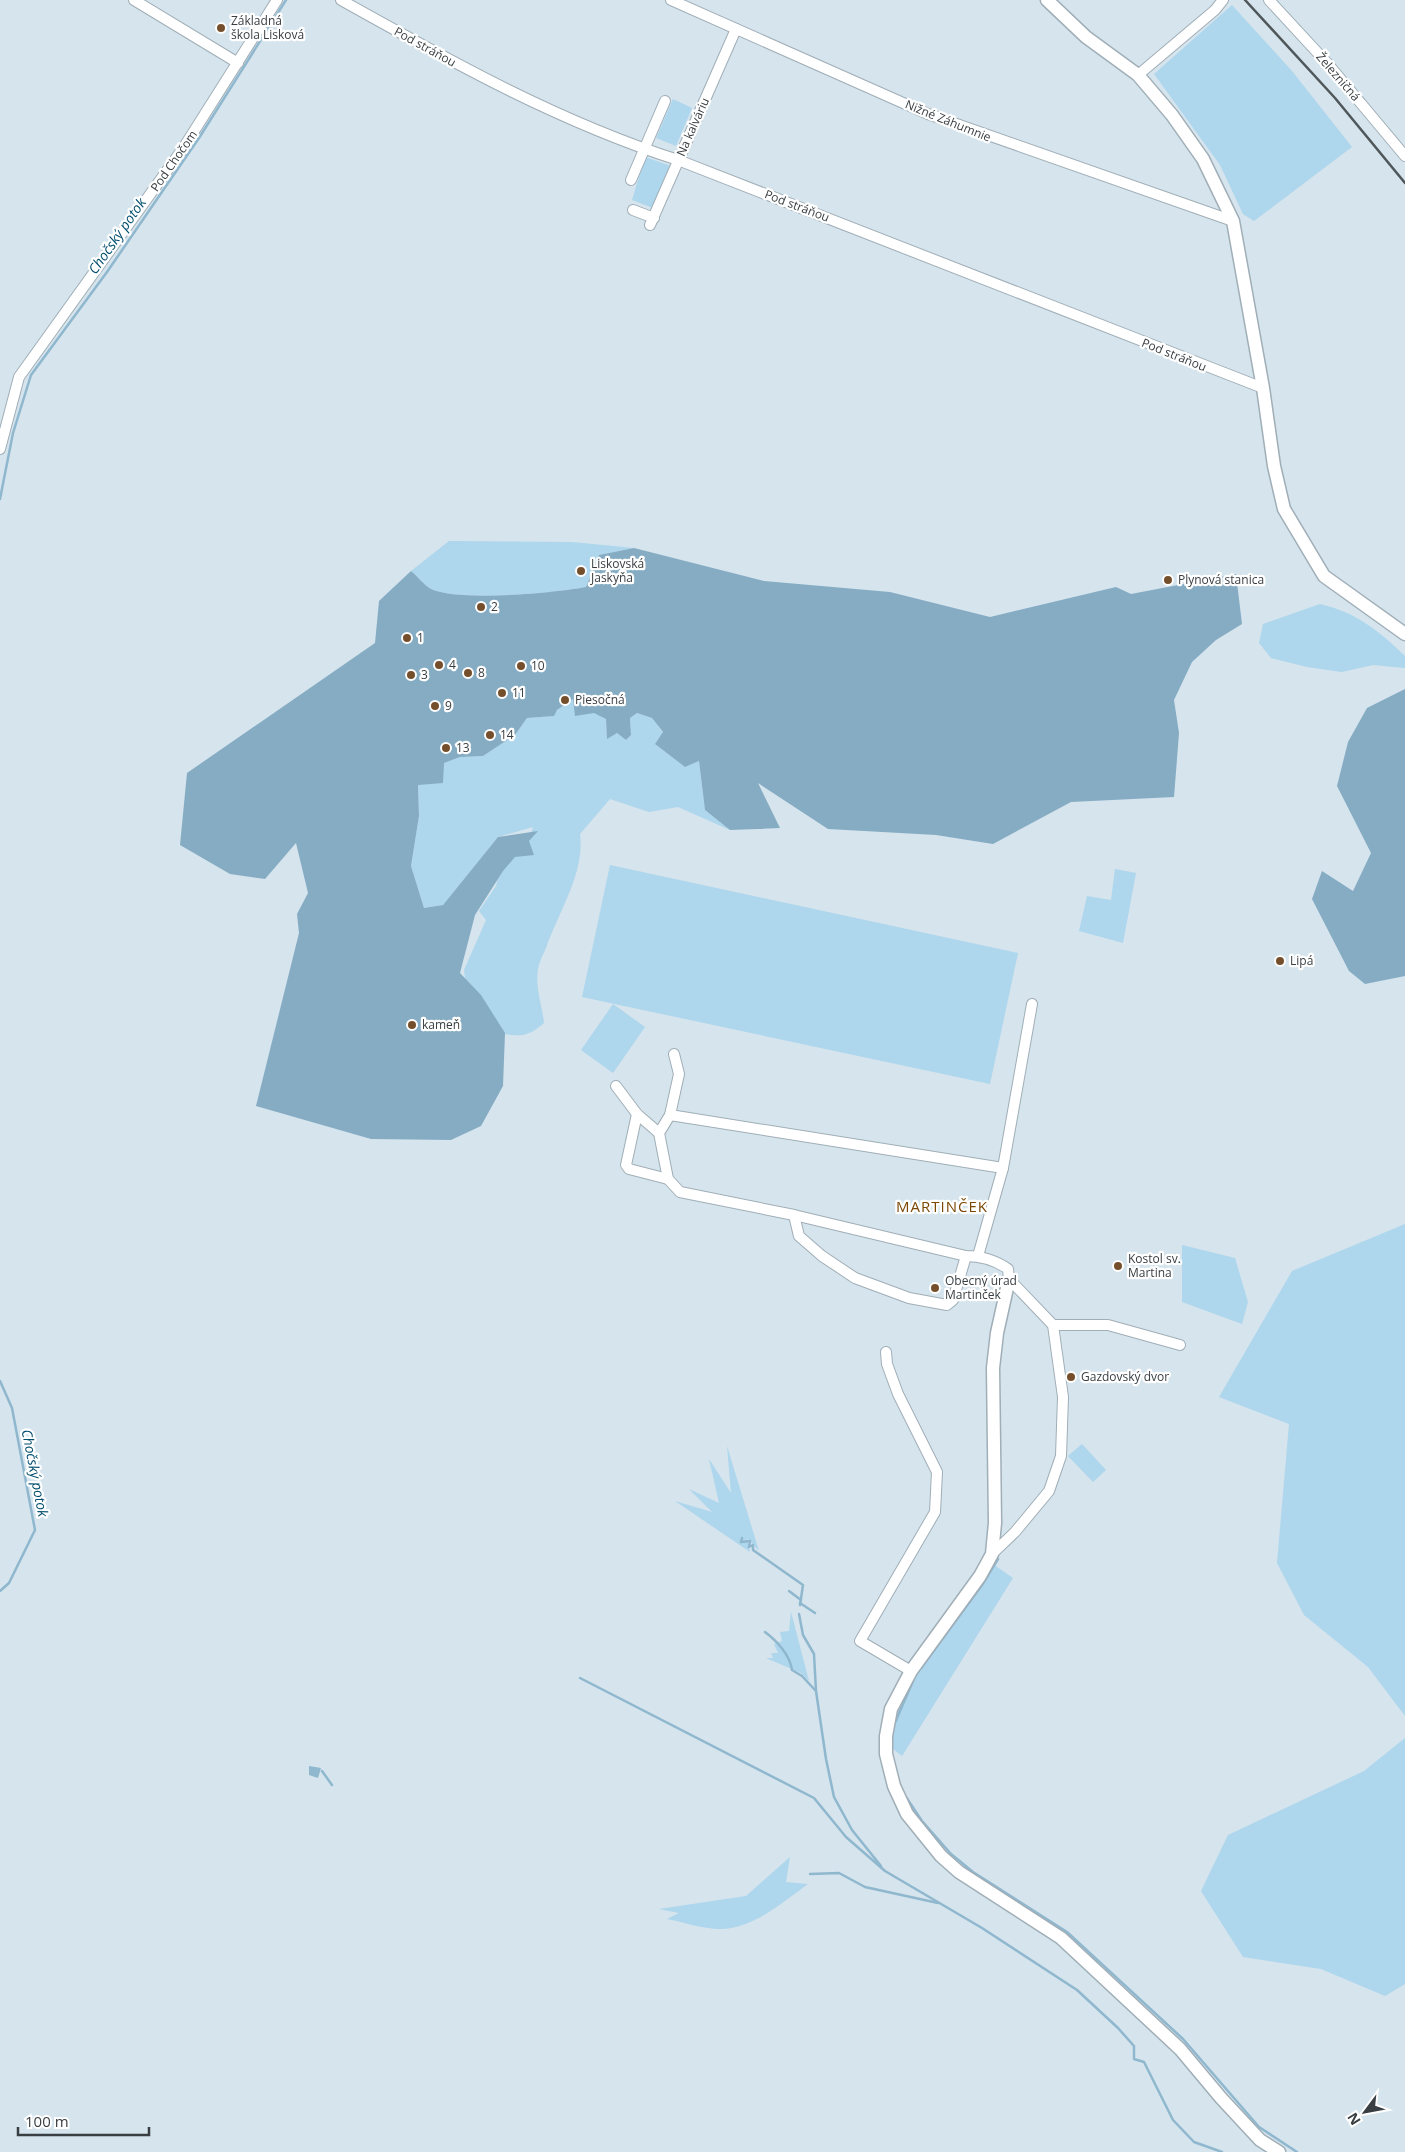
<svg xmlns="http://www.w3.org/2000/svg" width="1405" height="2152" viewBox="0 0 1405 2152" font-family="'Open Sans',sans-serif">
<rect width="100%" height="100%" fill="#d5e4ed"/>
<!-- green -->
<g fill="#aed6ed">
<path d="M1232,5L1292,71L1352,147L1254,221L1243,214L1220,165L1154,74Z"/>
<path d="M673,99L692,108L676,146L656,138Z"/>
<path d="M645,157L671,166L653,208L632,200Z"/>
<path d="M449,541L572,542L634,548L599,555L586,587C553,593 460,602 431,589C424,585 417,576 411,571Z"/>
<path d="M1320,604C1356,612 1379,631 1405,656V668L1373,665L1342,672L1307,667L1271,658L1259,643L1263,624Z"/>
<path d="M573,699L606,719L607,738L617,733L626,740L631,735L630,718L637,713L652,718L663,733L655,744L685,767L699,761L705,810L730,830L678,807L649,812L610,799L580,834C585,873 559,911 546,948C543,955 539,962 538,969C535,987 542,1005 544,1023C528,1037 520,1037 499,1033L466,985L464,970L486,920L479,911L496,886L501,864L527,845L533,827L498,837L443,905L424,908L411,866L419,816L418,784L444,763L460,757L483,756L515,735L527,718L553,716L557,710Z"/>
<path d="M610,865L1018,953L990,1084L582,997Z"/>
<path d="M1115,869L1136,873L1123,943L1079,931L1087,896L1111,900Z"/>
<path d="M613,1004L645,1027L613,1073L581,1050Z"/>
<path d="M1405,1224V1716L1368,1667L1304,1615L1277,1563L1289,1424L1219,1397L1292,1271Z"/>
<path d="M1182,1245L1235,1258L1248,1302L1242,1324L1182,1302Z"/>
<path d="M1082,1444L1106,1470L1093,1482L1068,1456Z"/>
<path d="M727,1446L759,1551L747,1538L750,1552L675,1501L712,1512L689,1489L719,1503L709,1459L731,1493Z"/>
<path d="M993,1564L1013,1578L902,1756L888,1745L896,1714L917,1670Z"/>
<path d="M791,1612L809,1681L801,1673L766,1658H773L771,1653H778L774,1644L782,1641L780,1632L789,1631Z"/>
<path d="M1405,1738V1984L1385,1996L1321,1969L1243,1957L1201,1891L1228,1835L1364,1771Z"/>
<path d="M790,1857L786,1882L808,1884C783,1902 753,1929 720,1929C703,1929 683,1922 667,1919L679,1913L659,1909L746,1896Z"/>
</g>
<!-- forest -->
<g fill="#85acc3">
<path d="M634,548L764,581L890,592L990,617L1116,587L1131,594L1236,574L1242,624L1216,640L1192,662L1174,700L1179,733L1174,797L1071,802L993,844L936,835L828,829L758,783L780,828L730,830L705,810L699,761L685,767L655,744L663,732L652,718L637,713L630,718L631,735L626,740L617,733L607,739L606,719L594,713L575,716L573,699L557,710L554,716L527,718L515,735L483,756L460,757L444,763L443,783L418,785L419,816L411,866L424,908L443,905L498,837L538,831L529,841L534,855L515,857L503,871L475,915L460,973L481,995L505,1033L503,1086L481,1126L451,1140L371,1139L256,1106L299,933L297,914L308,893L296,843L265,879L230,874L180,845L187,773L375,643L379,601L411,571C417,576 424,585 431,589C459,602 554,593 586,587L599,555Z"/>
<path d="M1405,689V976L1365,984L1349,971L1312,899L1322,871L1353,891L1371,853L1337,786L1348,742L1367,708Z"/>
</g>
<!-- water -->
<path fill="#8fb7ce" d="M309,1766L321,1768L318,1778L309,1775Z"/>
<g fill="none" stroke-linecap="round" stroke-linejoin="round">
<!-- stream -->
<g stroke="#8fb7ce" stroke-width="2.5">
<path d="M0,499L13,433L31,375L107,272L199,138L286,0"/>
<path d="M0,1381L12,1408L35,1530L9,1583L0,1591"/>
<path d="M742,1538L741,1542L750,1541L749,1547L753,1545V1550L803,1585L800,1605"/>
<path d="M789,1591L801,1600"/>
<path d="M800,1603L815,1613"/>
<path d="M799,1614L803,1635L814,1654L816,1691L826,1759L834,1797L852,1830L881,1866"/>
<path d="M765,1632C777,1641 790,1655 792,1670L802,1676L815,1690"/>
<path d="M921,1668L982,1585L998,1559"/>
<path d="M580,1678L814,1798L846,1837L885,1871L982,1928L1077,1990L1118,2028L1134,2046V2059L1144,2062L1173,2120L1194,2142L1222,2152"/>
<path d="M894,1725L913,1681"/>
<path d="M322,1771L332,1785"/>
<path d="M906,1797L922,1821L951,1854L973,1872L1067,1932L1183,2039L1259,2127L1297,2152"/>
<path d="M810,1874L839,1873L865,1887L938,1903"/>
</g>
<!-- minor casing -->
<g stroke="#a0aeb7" stroke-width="12">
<g id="minor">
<path d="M134,0L238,63"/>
<path d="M341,0C450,61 559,122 678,160L1263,388"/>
<path d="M671,0L928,114L1233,221"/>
<path d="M1269,0L1328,64L1405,156"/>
<path d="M1138,75L1215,10L1223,0"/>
<path d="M631,180L665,101"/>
<path d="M633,210L654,218"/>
<path d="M650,225L736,29"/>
<path d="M0,449L19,377L184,147L277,0"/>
<path d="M674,1054L679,1074L670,1115L659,1133L668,1179L680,1192L794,1215L966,1256C982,1256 995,1260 1008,1269L1009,1279L1053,1325L1063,1397L1061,1456L1049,1491L1015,1532L992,1554"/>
<path d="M616,1086L637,1114L659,1133"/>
<path d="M637,1114L626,1165L629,1169L668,1179"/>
<path d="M670,1115L1003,1168"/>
<path d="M794,1215L799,1236L822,1256L855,1278L909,1298L947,1305L953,1300L966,1256"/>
<path d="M978,1256L1003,1168L1032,1004"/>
<path d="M1053,1325H1108L1180,1345"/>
<path d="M886,1352L887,1364L898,1394L937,1472L935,1512L860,1641L911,1671"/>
</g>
</g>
<!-- tertiary casing -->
<g stroke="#a0aeb7" stroke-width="15">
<g id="tertiary">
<path d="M1047,0L1086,37L1138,75L1172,115L1203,159L1233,221L1263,388L1274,466L1284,509L1324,576L1405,634"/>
<path d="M1009,1279L997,1333L993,1368L995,1523L992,1554L980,1576L911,1671L891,1709L886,1736V1754L894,1786L907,1814L941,1856L959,1872L1061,1938L1180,2049L1221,2098L1260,2140L1279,2152"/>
</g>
</g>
<!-- minor -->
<use href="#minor" stroke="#fff" stroke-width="10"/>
<!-- tertiary -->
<use href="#tertiary" stroke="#fff" stroke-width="12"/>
<!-- rail -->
<path stroke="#4f575a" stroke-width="2.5" d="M1245,0L1335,98L1405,183"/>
</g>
<!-- markers -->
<g fill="#754f2b" stroke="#fff" stroke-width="2">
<circle cx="221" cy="28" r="5"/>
<circle cx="581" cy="571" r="5"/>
<circle cx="1168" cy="580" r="5"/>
<circle cx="481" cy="607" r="5"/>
<circle cx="407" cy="638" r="5"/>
<circle cx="439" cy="665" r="5"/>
<circle cx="521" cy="666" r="5"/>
<circle cx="468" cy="673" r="5"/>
<circle cx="411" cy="675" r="5"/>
<circle cx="502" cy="693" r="5"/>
<circle cx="565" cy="700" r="5"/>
<circle cx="435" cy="706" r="5"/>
<circle cx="490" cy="735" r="5"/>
<circle cx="446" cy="748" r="5"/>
<circle cx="1280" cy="961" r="5"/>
<circle cx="412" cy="1025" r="5"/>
<circle cx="1118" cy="1266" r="5"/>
<circle cx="935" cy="1288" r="5"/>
<circle cx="1071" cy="1377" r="5"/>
</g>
<g text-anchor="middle" stroke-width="4.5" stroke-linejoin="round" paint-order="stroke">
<!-- poi labels -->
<g font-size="12" fill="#383e41" stroke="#fff" text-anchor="start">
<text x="231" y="25">Základná<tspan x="231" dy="14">škola Lisková</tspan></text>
<text x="591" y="568">Liskovská<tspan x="591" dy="14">Jaskyňa</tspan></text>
<text x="1178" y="584">Plynová stanica</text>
<text x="491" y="611">2</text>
<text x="417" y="642">1</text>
<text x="449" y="669">4</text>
<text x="531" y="670">10</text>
<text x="478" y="677">8</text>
<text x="421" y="679">3</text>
<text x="512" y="697">11</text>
<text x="575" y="704">Piesočná</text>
<text x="445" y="710">9</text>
<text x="500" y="739">14</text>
<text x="456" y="752">13</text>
<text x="1290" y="965">Lipá</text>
<text x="422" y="1029">kameň</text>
<text x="1128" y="1263">Kostol sv.<tspan x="1128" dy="14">Martina</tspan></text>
<text x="945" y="1285">Obecný úrad<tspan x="945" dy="14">Martinček</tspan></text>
<text x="1081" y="1381">Gazdovský dvor</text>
</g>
<!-- street labels -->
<g font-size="12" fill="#383e41" stroke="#fff">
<text transform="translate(425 47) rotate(29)" y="4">Pod stráňou</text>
<text transform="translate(1338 77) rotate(49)" y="4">Železničná</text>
<text transform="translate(948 121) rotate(22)" y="4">Nižné Záhumnie</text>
<text transform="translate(693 127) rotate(-66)" y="4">Na kalváriu</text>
<text transform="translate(174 161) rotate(-55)" y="4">Pod Chočom</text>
<text transform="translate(797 206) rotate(21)" y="4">Pod stráňou</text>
<text transform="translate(1174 355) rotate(22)" y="4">Pod stráňou</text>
</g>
<!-- water labels -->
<g font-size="14" font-style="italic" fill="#004d6d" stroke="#fff">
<text transform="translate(117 236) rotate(-55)" y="5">Chočský potok</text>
<text transform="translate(35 1473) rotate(79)" y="5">Chočský potok</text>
</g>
<!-- quarter labels -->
<g font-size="15" letter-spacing="1" fill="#7b4705" stroke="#fff">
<text x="942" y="1212">MARTINČEK</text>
</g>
</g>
<!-- north arrow -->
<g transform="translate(1365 2112) rotate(238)" stroke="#ffffff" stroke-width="4" paint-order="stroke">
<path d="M0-4L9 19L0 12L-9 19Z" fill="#383e41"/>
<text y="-8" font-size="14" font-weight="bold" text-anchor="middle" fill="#383e41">N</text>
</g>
<!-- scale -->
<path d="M18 2127v8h131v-8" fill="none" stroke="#383e41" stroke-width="2.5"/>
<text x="25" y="2127" font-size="15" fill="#383e41" stroke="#ffffff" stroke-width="4" paint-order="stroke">100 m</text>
</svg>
